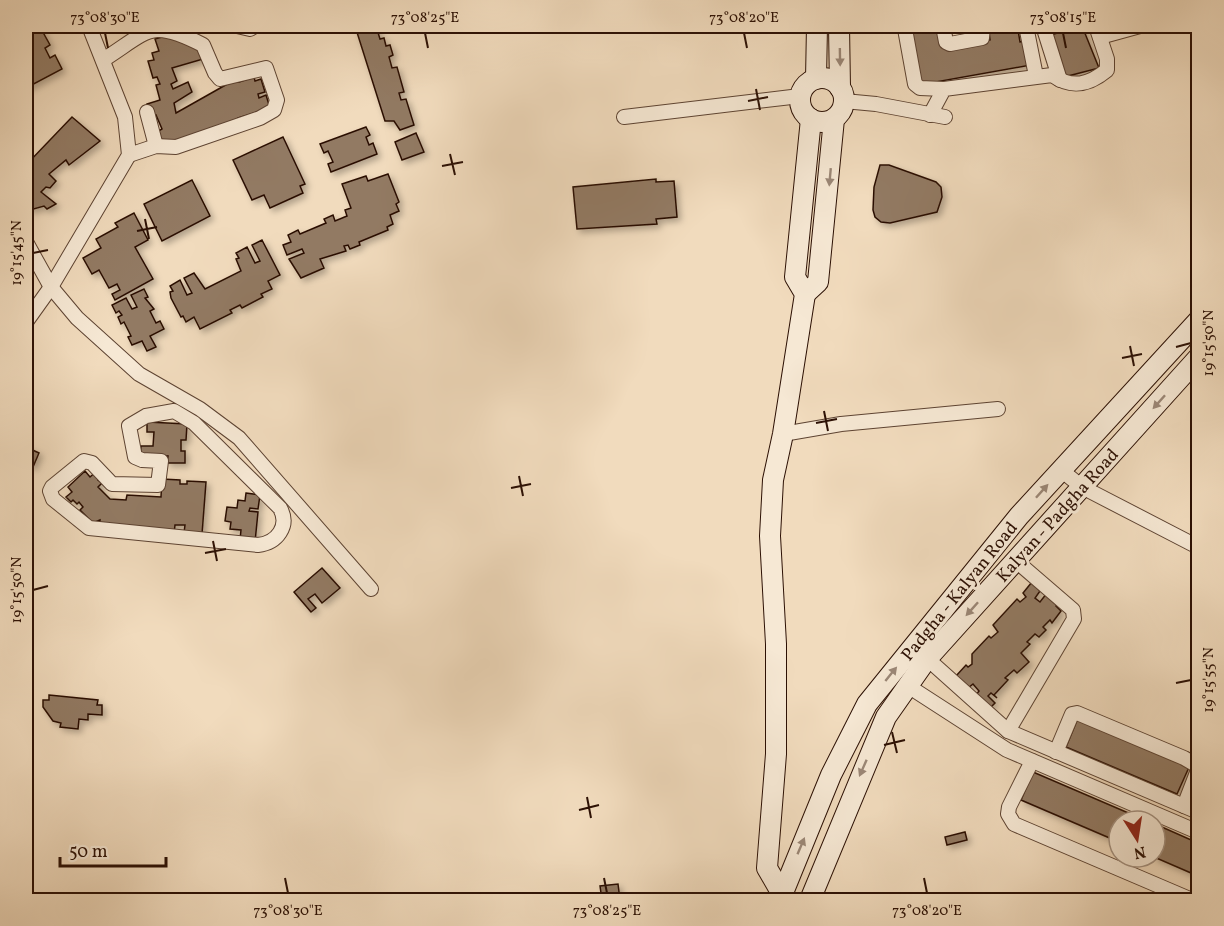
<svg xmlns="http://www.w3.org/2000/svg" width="1224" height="926" viewBox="0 0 1224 926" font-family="Vollkorn,serif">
<defs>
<filter id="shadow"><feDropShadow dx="3.5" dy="3.5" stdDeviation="3" flood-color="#0004"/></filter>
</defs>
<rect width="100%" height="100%" fill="#f1dbbd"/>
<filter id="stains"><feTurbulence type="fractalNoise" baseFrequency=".00333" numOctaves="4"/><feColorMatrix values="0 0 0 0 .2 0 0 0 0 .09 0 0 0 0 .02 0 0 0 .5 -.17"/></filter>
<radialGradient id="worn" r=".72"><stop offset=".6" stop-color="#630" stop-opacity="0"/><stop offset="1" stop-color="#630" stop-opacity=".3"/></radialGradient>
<!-- building -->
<g fill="#927a64" stroke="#2c1004" stroke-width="1.5" filter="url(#shadow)">
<path d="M26,26L40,27L50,45L45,48L50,58L55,55L62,69L26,88Z"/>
<path d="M355,26H376L380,39L384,38L386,46L390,45L393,55L389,57L392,68L397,67L404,92L399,93L401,100L406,99L414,125L400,130L394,121H385Z"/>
<path d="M930,26H940L944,48L990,40L988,26H1022L1023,29L1018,30L1020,42L1027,41L1031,65L919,85L909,29Z"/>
<path d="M1082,26L1099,68L1064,77L1047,36Z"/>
<path d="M162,37H185L199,45L203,59L172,68L177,81L171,84L173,89L188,82L192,92L174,103L176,113L238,78L239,82L254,77L255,81L261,79L265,92L258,94L259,98L266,95L270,108L238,118L239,123L166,145L160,142L157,132L162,129L156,115L151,117L147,104L160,100L156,85L160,84L157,77L153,78L148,61L154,60L152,53L159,51L155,39Z"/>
<path d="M1198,60V82L1192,62Z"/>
<path d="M72,117L100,141L69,165L66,160L49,174L56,181L50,188L46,187L41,192L56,204L47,209L44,206L30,210L26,204V165Z"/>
<path d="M366,127L370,135L366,137L369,145L373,143L377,154L331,172L328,164L333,162L328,151L324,153L320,144Z"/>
<path d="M416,133L424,152L402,160L395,142Z"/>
<path d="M283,137L305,184L300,186L303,193L270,208L264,195L252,200L233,160Z"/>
<path d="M880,165H889L936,182L941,187L942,197L937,212L890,223L881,222L875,217L873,210L874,187Z"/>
<path d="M388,174L399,202L396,204L399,211L390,215L393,224L387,227L388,230L359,242L360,245L350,249L348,245L344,246L346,251L320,259L324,268L301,278L289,259L304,253L302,249L287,255L283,245L291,242L288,235L298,230L300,234L326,223L324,219L333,215L335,221L347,216L345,210L351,208L342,184L366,176L368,181Z"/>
<path d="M656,179V182L674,181L677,217L656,219L657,224L577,229L573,187Z"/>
<path d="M192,180L210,216L162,241L144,204Z"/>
<path d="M134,213L148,240L135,247L153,279L115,300L112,294L120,290L117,284L109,288L99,270L92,274L83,258L101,248L96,239L118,227L115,223Z"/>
<path d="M262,240L280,275L268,281L272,289L261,294L263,297L242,308L240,305L230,310L232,313L200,329L194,317L186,322L183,316L181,317L171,298L170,292L173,291L170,286L180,280L187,295L192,293L184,278L194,273L205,289L241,271L236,259L239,258L236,253L247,247L255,263L260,261L252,245Z"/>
<path d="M144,289L148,297L145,298L154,309L150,311L156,323L160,321L164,329L150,336L156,347L147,351L142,341L132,345L128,337L131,336L124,322L121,324L118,317L122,315L119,311L116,313L112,305L126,298L132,309L137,307L131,295Z"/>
<path d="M147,422L187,424L186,440H181V451H185V463H167L168,456L140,455L141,446H153L154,432H147Z"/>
<path d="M26,447L39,453L33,467L26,463Z"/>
<path d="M85,471L90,477L97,471L101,476L98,480L102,483L98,487L110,499L126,500L127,495L161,497L162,479L180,480V484H187V481L206,482L202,534L184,533L185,525H175L174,534L100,528V520L93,523L80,510L83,507L79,502L77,504L73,500L71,502L66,497L72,492L68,487Z"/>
<path d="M246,493L260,495L258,509L250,508L249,511L258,512L255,542L240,540L241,530L230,529L231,522L225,521L227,507L237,508L238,500L245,501Z"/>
<path d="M322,568L340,588L322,603L315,594L308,599L316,608L311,612L294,592Z"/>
<path d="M1032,582L1040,591L1035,598L1040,602L1047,593L1057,603L1056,606L1061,611L1052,623L1050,620L1043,627L1046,630L1039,637L1035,634L1027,642L1030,644L1021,653L1029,662L1017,673L1014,670L1005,678L1008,680L994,695L997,698L991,693L988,696L995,703L991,707L976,695L979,691L973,684L968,688L956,676L966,665L968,667L972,664V654L989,636L991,638L998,632L993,625L1017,599L1020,602L1026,597L1023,593Z"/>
<path d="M49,695L98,700L97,705H102V715L88,714V720L79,719L78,729L60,727L61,723L53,721L43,707V700H49Z"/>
<path d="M1078,718L1190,765L1177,794L1066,747Z"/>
<path d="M1033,772L1147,821H1119V842L1021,800Z"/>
<path d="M1155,824L1198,843V876L1154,857Z"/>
<path d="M965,832L967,840L947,845L945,837Z"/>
<path d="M618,884L620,900H602L600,886Z"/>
</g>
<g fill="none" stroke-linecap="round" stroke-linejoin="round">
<!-- street casing -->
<g stroke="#5d4332" stroke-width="16">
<g id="street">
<path d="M237,26L250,29L255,26"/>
<path d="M910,26L905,29L915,84L920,88L944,89"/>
<path d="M943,26L946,42L950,44L982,38L983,26"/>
<path d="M1026,26L1036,76"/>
<path d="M1046,26L1044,29L1060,80"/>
<path d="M1100,37L1140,26"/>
<path d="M103,60C150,30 150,18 203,45L215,73L220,79L266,68L277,100L274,110L260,118L176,147L156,146L129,155"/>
<path d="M844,101L876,104L945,117"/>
<path d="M147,112L156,146"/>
<path d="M930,115L944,89L1052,75C1072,89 1089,85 1107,70V59L1096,26"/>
<path d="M624,117L800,96"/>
<path d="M26,242L51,287L77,318L139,374L200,409L239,438L371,589"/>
<path d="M26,322L51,287L129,155L125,117L89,26"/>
<path d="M174,411L194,423L280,508C290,526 277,543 258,545L89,528L53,499L50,491L52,487L84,461L92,463L112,484L158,485L161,461L142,460L135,457L129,426L146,416Z"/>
<path d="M783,434L841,424L998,409"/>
<path d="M1061,470L1082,487L1198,547"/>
<path d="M922,654L1008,731L1198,812"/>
<path d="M908,686L1007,750L1198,832"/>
<path d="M1008,731L1074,619L1073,610L1015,560"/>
<path d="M1056,752L1072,714L1077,713L1184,758L1196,765L1198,770L1184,806"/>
<path d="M1032,761L1009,807L1008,814L1014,824L1192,900"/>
</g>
</g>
<!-- secondary casing -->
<g stroke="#2c1004" stroke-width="22">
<g id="secondary">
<path d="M839,26L840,88"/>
<circle cx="822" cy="100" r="22"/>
<path d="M816,79L817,26"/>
<path d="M805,294L818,282L834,119"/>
<path d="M782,894L767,868L776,754V644L770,536L773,480L783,434L805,294L795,277L811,119"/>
<path d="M780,900L831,775L867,704L1019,516L1198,321"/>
<path d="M810,900L886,717L926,660L1198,358"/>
</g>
</g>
<!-- street -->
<use href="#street" stroke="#f6e8d4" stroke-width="14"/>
<!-- secondary -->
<use href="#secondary" stroke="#f6e8d4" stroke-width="20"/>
</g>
<!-- one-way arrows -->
<defs><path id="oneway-solid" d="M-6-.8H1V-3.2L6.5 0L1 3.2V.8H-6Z" transform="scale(1.5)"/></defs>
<g fill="#9b8776">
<use href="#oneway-solid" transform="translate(840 57) rotate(89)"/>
<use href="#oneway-solid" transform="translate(830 177) rotate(95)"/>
<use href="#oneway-solid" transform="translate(1159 402) rotate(132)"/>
<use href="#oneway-solid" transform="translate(1042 491) rotate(-48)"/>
<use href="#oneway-solid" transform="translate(972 609) rotate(132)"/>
<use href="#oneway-solid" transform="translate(891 674) rotate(-51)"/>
<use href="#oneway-solid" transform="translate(863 768) rotate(114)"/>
<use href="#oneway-solid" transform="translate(801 846) rotate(-67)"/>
</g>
<!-- ticks -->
<path fill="none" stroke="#2c1004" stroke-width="2" d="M105,33L108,48M425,33L428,48M744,33L747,48M1063,33L1066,48M756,89L760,110M748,101L768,97M450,154L455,175M442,166L463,162M145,219L149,239M137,231L157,227M33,253L48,250M1130,346L1134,366M1176,347L1191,343M1122,358L1142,354M824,411L828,431M816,423L837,419M519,476L523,496M511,488L531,484M213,541L217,561M205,553L226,549M33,590L48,586M1176,683L1191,680M892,732L897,753M884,745L905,740M587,797L591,818M579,810L599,805M285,878L288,893M604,878L607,893M924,878L927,893"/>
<g text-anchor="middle" stroke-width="6" stroke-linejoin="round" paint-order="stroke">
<!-- street labels -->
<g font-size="18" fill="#2c1004" stroke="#f6e8d4">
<text transform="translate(1057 515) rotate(-48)" y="6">Kalyan - Padgha Road</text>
<text transform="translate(959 591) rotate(-51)" y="6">Padgha - Kalyan Road</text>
</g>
</g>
<!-- margin -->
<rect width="1224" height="926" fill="none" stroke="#f1dbbd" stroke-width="66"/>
<!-- north arrow -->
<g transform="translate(1137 839) rotate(168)"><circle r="28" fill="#f6e8d4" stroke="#a59281" stroke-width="1.5"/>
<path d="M0-4.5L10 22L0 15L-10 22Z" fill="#8f2418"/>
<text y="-9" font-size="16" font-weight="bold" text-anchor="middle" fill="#2c1004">N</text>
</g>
<!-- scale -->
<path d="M60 857v9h106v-9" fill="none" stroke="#2c1004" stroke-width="3"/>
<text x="69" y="857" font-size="18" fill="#2c1004" stroke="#f6e8d4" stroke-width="4.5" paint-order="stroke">50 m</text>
<rect x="33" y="33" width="1158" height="860" fill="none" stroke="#2c1004" stroke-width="2"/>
<g font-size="15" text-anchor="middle" fill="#2c1004">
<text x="105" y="22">73°08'30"E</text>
<text x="425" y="22">73°08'25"E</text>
<text x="744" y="22">73°08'20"E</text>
<text x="1063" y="22">73°08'15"E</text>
<text transform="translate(16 253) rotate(-90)" y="5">19°15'45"N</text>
<text transform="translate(1208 343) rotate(-90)" y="5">19°15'50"N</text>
<text transform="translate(16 590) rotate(-90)" y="5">19°15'50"N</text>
<text transform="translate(1208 680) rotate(-90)" y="5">19°15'55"N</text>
<text x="288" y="915">73°08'30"E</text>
<text x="607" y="915">73°08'25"E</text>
<text x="927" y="915">73°08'20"E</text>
</g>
<rect width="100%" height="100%" filter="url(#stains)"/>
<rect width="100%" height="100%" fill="url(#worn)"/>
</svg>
